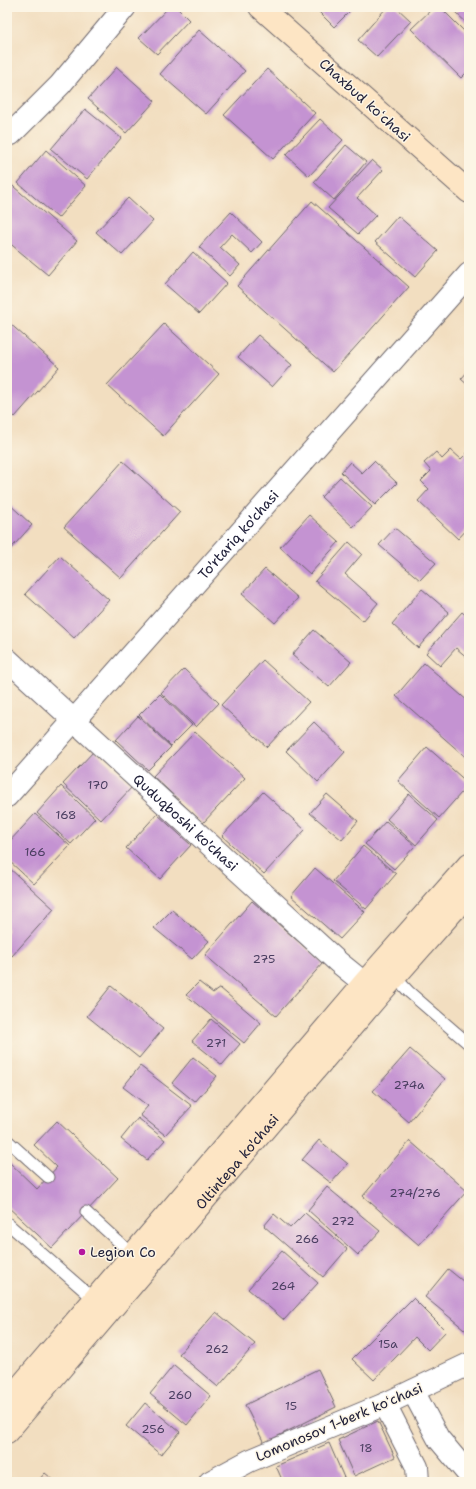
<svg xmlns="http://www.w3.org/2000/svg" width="476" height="1489" viewBox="0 0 476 1489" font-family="'Shantell Sans',sans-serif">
<rect width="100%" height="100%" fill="#fcf5e5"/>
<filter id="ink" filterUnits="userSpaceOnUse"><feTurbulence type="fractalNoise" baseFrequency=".025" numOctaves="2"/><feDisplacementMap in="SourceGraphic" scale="8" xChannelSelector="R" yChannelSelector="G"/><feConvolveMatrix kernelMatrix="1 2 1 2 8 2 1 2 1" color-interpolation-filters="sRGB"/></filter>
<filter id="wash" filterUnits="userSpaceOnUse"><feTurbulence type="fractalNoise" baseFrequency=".012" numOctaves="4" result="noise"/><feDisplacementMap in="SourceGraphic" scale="16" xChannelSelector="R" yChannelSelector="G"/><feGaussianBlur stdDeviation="0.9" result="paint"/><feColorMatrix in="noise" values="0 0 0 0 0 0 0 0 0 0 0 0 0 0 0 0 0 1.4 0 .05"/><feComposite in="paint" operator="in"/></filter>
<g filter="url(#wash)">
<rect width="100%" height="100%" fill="#f2dec0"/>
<g id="blocks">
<!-- building -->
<g fill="#c493d2">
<path d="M169,7H176L189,20L157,54L139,38Z"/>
<path d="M314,7H354L334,27Z"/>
<path d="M387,7H396L411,21L377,57L358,40Z"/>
<path d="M434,7H440L469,36V70L461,78L411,29Z"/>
<path d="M461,7H469V25L456,13Z"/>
<path d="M199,30L245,71L206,114L160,74Z"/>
<path d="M117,67L155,101L126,133L88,99Z"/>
<path d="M267,69L315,113L273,159L224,115Z"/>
<path d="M85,109L121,138L87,179L51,149Z"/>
<path d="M320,119L343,140L309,176L286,155Z"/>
<path d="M346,145L366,162L334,200L314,182Z"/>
<path d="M46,150L86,186L58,218L18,183Z"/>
<path d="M372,160L383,170L357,198L376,215L358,234L328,208Z"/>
<path d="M7,181L77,241L48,275L7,241Z"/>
<path d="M128,198L153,221L122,255L96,232Z"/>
<path d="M312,201L409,287L333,372L237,286Z"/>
<path d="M231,212L262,242L252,253L232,234L220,247L240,265L230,276L199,247Z"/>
<path d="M398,216L438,251L415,277L375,242Z"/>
<path d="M193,252L227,283L199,314L165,284Z"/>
<path d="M7,321L59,367L15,417L7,410Z"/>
<path d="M164,324L219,374L163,436L107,385Z"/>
<path d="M258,335L292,365L272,387L238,357Z"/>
<path d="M469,370V386L461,379Z"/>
<path d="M451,450L461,459L469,451V527L458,539L418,501L429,489L421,481L431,471L424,463L436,452L442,459Z"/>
<path d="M123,461L180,512L121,578L64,527Z"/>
<path d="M374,461L397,483L375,505L341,472L350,462L362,473Z"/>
<path d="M340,477L372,507L353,527L321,497Z"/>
<path d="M7,502L32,525L7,553Z"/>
<path d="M309,515L339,542L310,574L280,547Z"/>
<path d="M395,528L436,563L420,580L379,545Z"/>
<path d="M349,542L362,554L345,574L378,603L363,621L315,581Z"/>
<path d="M60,556L109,600L74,638L25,594Z"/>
<path d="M265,569L298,598L275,623L242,594Z"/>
<path d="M422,589L449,612L418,648L392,624Z"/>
<path d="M462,612L469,618V659L456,648L440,666L426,653Z"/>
<path d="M314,630L351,662L329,687L292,655Z"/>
<path d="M263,660L309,702L267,747L221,705Z"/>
<path d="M424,663L469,702V760L396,696Z"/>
<path d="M184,669L219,703L196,727L161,693Z"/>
<path d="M160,694L192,725L171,746L139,715Z"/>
<path d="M138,716L171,747L148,770L116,740Z"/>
<path d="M314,722L345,752L318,782L286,751Z"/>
<path d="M195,732L245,778L203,823L153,776Z"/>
<path d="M427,747L469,784L439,818L398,781Z"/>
<path d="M94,751L133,786L101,820L63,784Z"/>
<path d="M61,786L95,818L71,844L37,813Z"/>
<path d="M263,792L305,830L264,874L222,836Z"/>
<path d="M327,794L358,821L342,840L310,813Z"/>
<path d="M409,794L438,820L416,845L387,819Z"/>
<path d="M35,814L70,846L34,884L7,859V844Z"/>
<path d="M157,814L191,845L160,879L126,848Z"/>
<path d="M386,821L415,846L394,869L365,844Z"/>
<path d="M363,846L396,874L366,909L333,881Z"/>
<path d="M7,866L54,909L12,956L7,951Z"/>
<path d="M315,868L365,912L340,939L291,896Z"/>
<path d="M252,901L323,963L276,1016L205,955Z"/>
<path d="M172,910L209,941L192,959L154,928Z"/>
<path d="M199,982L213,993L220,988L261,1023L244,1043L186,995Z"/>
<path d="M111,986L163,1029L139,1058L87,1016Z"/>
<path d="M211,1019L240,1044L222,1065L192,1041Z"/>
<path d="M410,1049L445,1079L409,1122L373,1091Z"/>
<path d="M193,1057L217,1076L195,1102L172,1083Z"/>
<path d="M140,1066L192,1106L165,1135L140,1115L148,1106L123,1087Z"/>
<path d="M138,1118L165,1140L147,1160L121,1139Z"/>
<path d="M57,1121L118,1178L52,1248L7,1206V1160L37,1189L57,1167L34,1145Z"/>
<path d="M319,1140L348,1164L331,1183L302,1160Z"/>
<path d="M410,1141L467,1191L419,1245L363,1196Z"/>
<path d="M327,1187L380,1231L358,1255L308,1210Z"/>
<path d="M305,1213L347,1249L323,1277L264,1226L274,1214L290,1228Z"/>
<path d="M282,1251L318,1283L284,1320L248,1289Z"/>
<path d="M448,1269L469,1286V1333L425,1297Z"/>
<path d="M413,1298L446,1331L428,1350L415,1337L374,1380L352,1359Z"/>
<path d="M216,1312L255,1344L218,1387L179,1354Z"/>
<path d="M174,1365L211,1396L187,1425L150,1394Z"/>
<path d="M318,1369L336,1407L264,1443L245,1405Z"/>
<path d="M145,1403L180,1432L161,1455L126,1426Z"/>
<path d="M378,1421L395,1457L354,1476L338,1440Z"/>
<path d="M329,1443L345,1480L339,1482H283L276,1466Z"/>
<path d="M45,1473L56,1482H37Z"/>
</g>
</g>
</g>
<g filter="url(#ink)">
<use href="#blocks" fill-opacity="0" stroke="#6b646a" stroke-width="1"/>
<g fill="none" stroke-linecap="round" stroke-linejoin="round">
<!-- lane casing -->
<g stroke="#6b646a" stroke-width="13">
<g id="lane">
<path d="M395,977L409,992L469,1044"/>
<path d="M7,1140L48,1177"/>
<path d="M86,1212L133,1255"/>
<path d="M7,1223L95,1300"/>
</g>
</g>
<!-- street casing -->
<g stroke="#6b646a" stroke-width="24">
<g id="street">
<path d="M7,134H11L60,85L125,7"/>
<path id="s1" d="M7,659L338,962L364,983"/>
<path id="s2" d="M7,796L469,274"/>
<path d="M413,1391L438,1438L469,1475"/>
<path d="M385,1404L417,1467L418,1482"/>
<path d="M210,1482L249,1461L385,1404L469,1364"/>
</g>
</g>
<!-- secondary casing -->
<g stroke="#6b646a" stroke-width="24">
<g id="secondary">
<path d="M260,7L469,192"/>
<path d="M7,1402L364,983L469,864"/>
<path id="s3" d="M7,1432L378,996L469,893"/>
</g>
</g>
<!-- lane -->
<use href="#lane" stroke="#fff" stroke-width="11"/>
<!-- street -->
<use href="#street" stroke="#fff" stroke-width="22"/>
<!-- secondary -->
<use href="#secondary" stroke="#fde5c4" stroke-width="22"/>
</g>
</g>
<!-- markers -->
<circle fill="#b5179e" stroke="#fcf5e5" stroke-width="1.5" cx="82" cy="1252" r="4"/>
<g text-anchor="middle" stroke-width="3" stroke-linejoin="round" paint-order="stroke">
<!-- number labels -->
<g font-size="12" fill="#4a3e61">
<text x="98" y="789">170</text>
<text x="66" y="819">168</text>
<text x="35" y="856">166</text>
<text x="264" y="963">275</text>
<text x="216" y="1047">271</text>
<text x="409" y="1089">274a</text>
<text x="415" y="1197">274/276</text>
<text x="343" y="1225">272</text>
<text x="307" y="1243">266</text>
<text x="283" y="1290">264</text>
<text x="388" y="1348">15a</text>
<text x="217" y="1353">262</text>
<text x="180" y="1399">260</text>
<text x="291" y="1410">15</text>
<text x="153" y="1433">256</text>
<text x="366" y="1452">18</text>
</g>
<!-- street labels -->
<g font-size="14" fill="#22223b" stroke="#fcf5e5">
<text transform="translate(365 100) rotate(42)" y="5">Chaxbud koʻchasi</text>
<text dy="5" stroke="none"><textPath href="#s2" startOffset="349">To'rtariq ko'chasi</textPath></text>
<text dy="5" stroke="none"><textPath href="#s1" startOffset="242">Quduqboshi ko'chasi</textPath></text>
<text dy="5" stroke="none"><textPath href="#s3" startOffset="355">Oltintepa ko'chasi</textPath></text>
<text transform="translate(339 1422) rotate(-23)" y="5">Lomonosov 1-berk koʻchasi</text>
</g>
<!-- poi labels -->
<g font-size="14" fill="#22223b" stroke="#fcf5e5" text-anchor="start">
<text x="90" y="1257">Legion Co</text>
</g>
</g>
<!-- margin -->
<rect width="476" height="1489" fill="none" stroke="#fcf5e5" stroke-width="24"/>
</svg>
